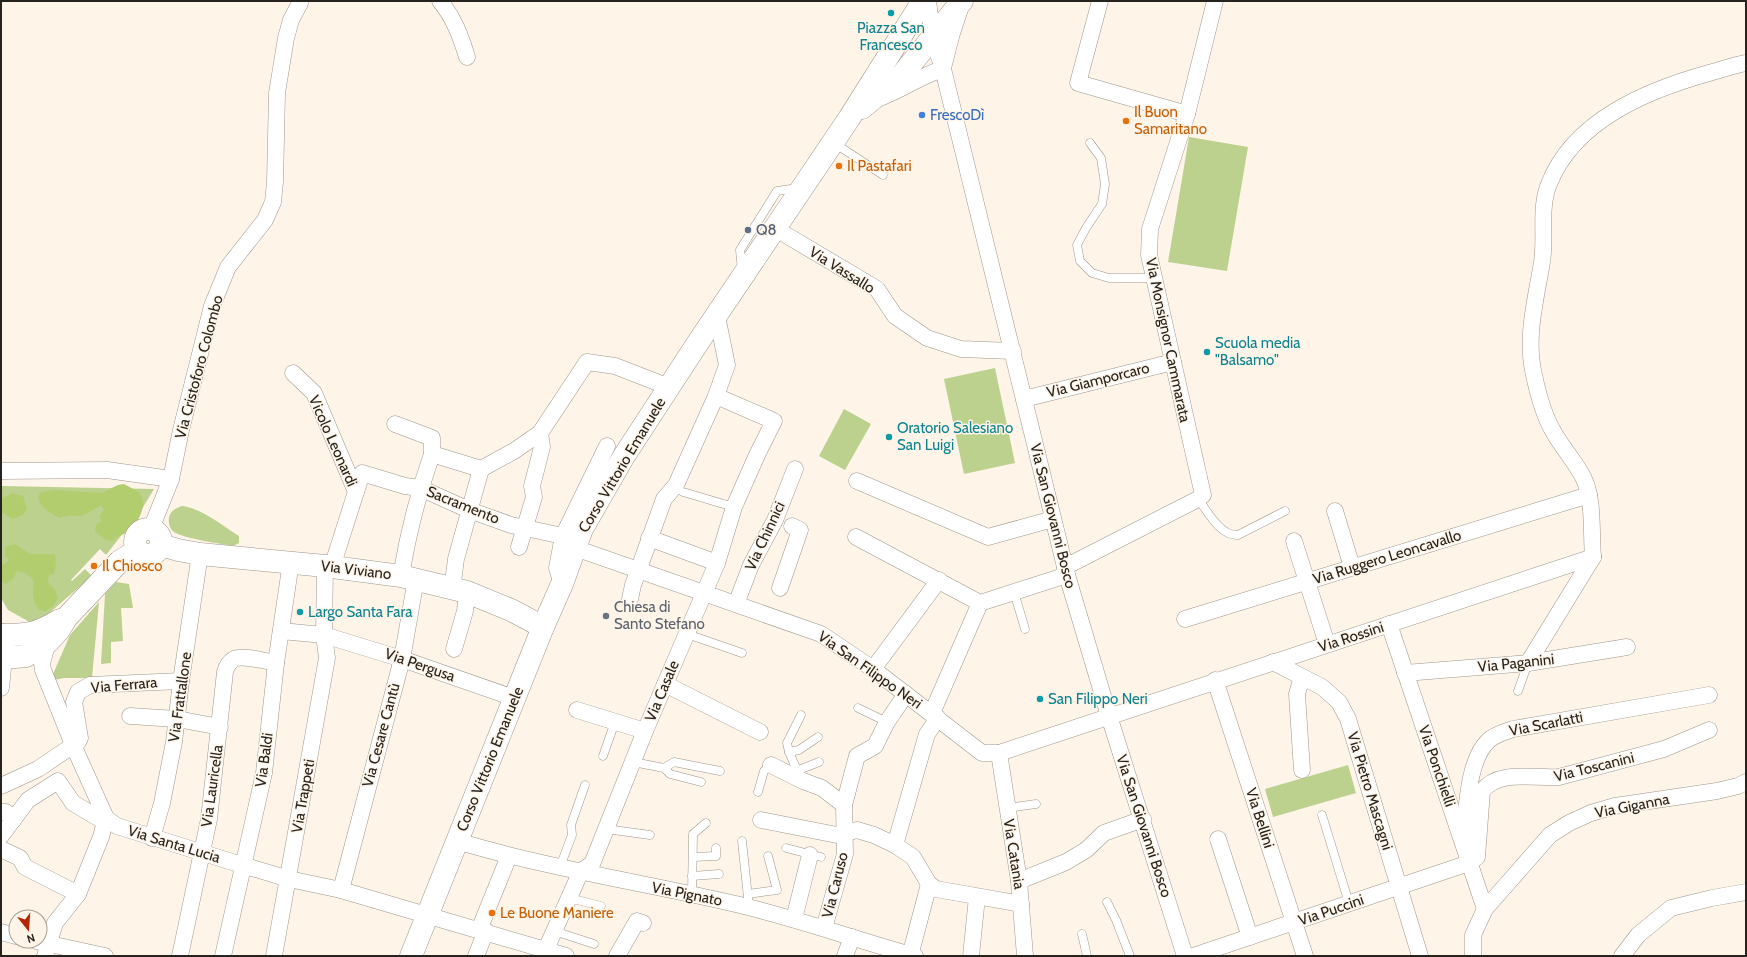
<svg xmlns="http://www.w3.org/2000/svg" width="1747" height="957" viewBox="0 0 1747 957" font-family="Cabin,sans-serif">
<rect width="100%" height="100%" fill="#fef4e8"/>
<!-- green -->
<g fill="#bdd18f">
<path d="M1189,137L1248,147L1227,271L1168,262Z"/>
<path d="M995,368L1015,463L964,474L944,379Z"/>
<path d="M844,409L871,424L845,470L819,456Z"/>
<path d="M1,486L154,489L142,509L106,555L100,549L71,580L72,581L85,569L92,576L40,621L33,624L8,610L1,598Z"/>
<path d="M182,506C202,508 222,526 239,536V543L233,546C221,544 182,538 174,532C170,529 168,523 169,518C170,511 176,508 182,506Z"/>
<path d="M116,582L129,584L133,608H121L123,641L111,642V663L101,664L105,594Z"/>
<path d="M99,602L92,678H64L54,680L53,674L70,635Z"/>
<path d="M1348,765L1356,793L1273,817L1265,789Z"/>
</g>
<!-- forest -->
<g fill="#b2cd6d">
<path d="M124,484C129,487 137,490 140,494C149,504 137,525 128,532C122,536 119,534 112,541L106,540L95,531L96,525L101,521L100,516L104,509L101,506C94,508 90,513 83,515C75,517 70,514 60,518C48,512 42,509 38,497L41,492L55,490L101,493L118,485Z"/>
<path d="M12,493L23,496L27,508L23,515L13,519L1,512V499Z"/>
<path d="M15,544L30,554H55L56,564L54,574L49,575L48,582L55,590L58,598L53,606L46,611L39,610C32,599 32,593 34,581L26,573L17,571L13,579L5,584L1,579V566L10,560L5,556V547Z"/>
</g>
<g fill="none" stroke-linecap="round" stroke-linejoin="round">
<!-- service casing -->
<g stroke="#9f968b" stroke-width="9">
<g id="service">
<path d="M834,143L883,175"/>
<path d="M1090,143L1101,158L1105,184L1102,204L1086,228L1077,245L1080,261L1092,273L1109,278H1154"/>
<path d="M742,270L740,250L777,191L798,188"/>
<path d="M683,492L734,507"/>
<path d="M1198,499C1208,512 1220,536 1238,535L1285,511"/>
<path d="M1014,592L1025,629"/>
<path d="M687,634L742,653"/>
<path d="M1518,691L1528,663"/>
<path d="M858,708L887,722"/>
<path d="M789,752L799,750L818,737"/>
<path d="M603,756L615,722"/>
<path d="M633,762L664,768L670,774L701,782"/>
<path d="M664,768L674,762L720,771"/>
<path d="M796,771L819,762"/>
<path d="M800,777L789,752L787,743L801,715"/>
<path d="M758,792L764,771L771,765"/>
<path d="M1007,808L1036,804"/>
<path d="M1322,815L1349,903"/>
<path d="M606,829L650,835"/>
<path d="M742,841L749,907"/>
<path d="M786,848L821,857"/>
<path d="M693,857L716,856V848"/>
<path d="M560,867L572,835L571,825L585,785"/>
<path d="M692,876L719,874"/>
<path d="M692,894L693,834L706,823"/>
<path d="M748,894L777,890L768,856"/>
<path d="M569,898L601,906"/>
<path d="M1107,902L1116,920L1130,956"/>
<path d="M554,931L594,944"/>
<path d="M1082,934L1087,956"/>
</g>
</g>
<!-- minor casing -->
<g stroke="#9f968b" stroke-width="17">
<g id="minor">
<path d="M440,1C454,18 461,37 467,57"/>
<path d="M928,1L933,38L943,69L1067,575L1109,716L1185,956"/>
<path d="M1100,1L1078,83L1187,114"/>
<path d="M943,68L952,33L960,9"/>
<path d="M882,97C903,89 922,75 943,69"/>
<path d="M776,229L877,289L895,316L927,338L961,349L1013,351"/>
<path d="M293,373L314,393L356,492"/>
<path d="M1024,399L1173,362"/>
<path d="M395,424L432,438V454L481,469"/>
<path d="M481,469L514,451L540,433L587,362L615,366L669,387"/>
<path d="M1,471L107,470L171,479"/>
<path d="M857,481L988,537L1053,519"/>
<path d="M1335,511L1352,567"/>
<path d="M151,529L171,479L181,430L212,306L228,267L265,220L273,202L275,182L277,93L286,38L291,20L300,3"/>
<path d="M856,537L980,603L1067,575"/>
<path d="M649,538L717,563"/>
<path d="M1294,541L1327,644"/>
<path d="M519,547L534,497L532,486L542,447L540,433"/>
<path d="M575,548L821,634L873,669L982,753H999L1593,557"/>
<path d="M1593,557C1591,534 1594,500 1584,479C1576,462 1562,448 1553,431C1543,414 1538,394 1534,375C1525,338 1536,299 1542,262C1546,237 1539,208 1549,184C1574,120 1648,90 1709,73C1721,70 1734,65 1746,63"/>
<path d="M332,567L362,473L405,486L420,488L469,510L511,525L563,536"/>
<path d="M1065,567L1198,499L1203,495L1149,255L1150,229L1187,114L1215,1"/>
<path d="M401,576C408,534 418,494 432,454"/>
<path d="M562,584L557,568L563,536L607,446"/>
<path d="M780,588L800,530L792,526"/>
<path d="M452,590L456,559L481,469"/>
<path d="M630,599L633,585L664,499L676,485L716,396L727,365L717,316"/>
<path d="M736,604L751,565L775,520L795,469"/>
<path d="M1185,619L1589,495"/>
<path d="M1389,624L1485,909"/>
<path d="M281,631L324,635L325,566"/>
<path d="M48,642L42,663L43,670L74,747L106,818L117,826L229,861L289,879L341,890L566,956"/>
<path d="M454,649L465,611L467,592"/>
<path d="M1273,662L1322,687L1339,702L1348,719L1420,956"/>
<path d="M1528,663L1593,557"/>
<path d="M873,669L939,580"/>
<path d="M1405,673L1528,663L1627,647"/>
<path d="M1215,680L1305,956"/>
<path d="M665,684L760,732"/>
<path d="M1,688L4,658"/>
<path d="M577,710L645,731"/>
<path d="M932,713L980,603"/>
<path d="M130,716L177,719L220,727"/>
<path d="M999,753L1019,881L1025,956"/>
<path d="M771,765L803,781L822,788L844,805"/>
<path d="M1302,770L1297,694L1302,677"/>
<path d="M1,786L38,769L78,742L80,738L74,702L78,692L90,685L181,681"/>
<path d="M1,812H6L13,820"/>
<path d="M761,820L837,835L857,830L874,835L895,845L913,857L929,884L936,889L1021,904"/>
<path d="M1,836L28,800L58,781L73,803L105,822"/>
<path d="M152,838L162,803L174,742L181,681L200,554"/>
<path d="M1218,839L1250,937"/>
<path d="M457,841C547,868 640,882 731,903C794,917 853,939 915,956"/>
<path d="M1463,841C1467,812 1467,761 1488,741C1495,734 1505,732 1513,729L1709,695"/>
<path d="M895,845L927,734L938,718"/>
<path d="M1,849L20,858L25,867L78,894"/>
<path d="M1019,881L1066,862L1086,850L1104,833L1143,819"/>
<path d="M341,890L402,659L416,579"/>
<path d="M794,919L810,855"/>
<path d="M824,928L845,854L844,805L857,756L875,746L887,722L906,694"/>
<path d="M479,930L509,856"/>
<path d="M1,932L16,936"/>
<path d="M36,941L105,956"/>
<path d="M45,956L55,923L78,894L101,837L106,818"/>
<path d="M180,956L209,819L225,672C226,668 229,662 234,659C242,655 266,661 276,663"/>
<path d="M223,956L264,773L276,663L291,562"/>
<path d="M274,956L327,658L324,635L402,659L514,698"/>
<path d="M476,956L486,931"/>
<path d="M543,956L581,871L592,864L645,731L717,563L734,507L757,455L774,421L716,396"/>
<path d="M617,956L637,921L643,923"/>
<path d="M845,956L852,937"/>
<path d="M910,956L929,884"/>
<path d="M971,956L977,897"/>
<path d="M1193,956L1469,863L1477,857L1482,791C1499,769 1534,779 1559,777L1664,749L1709,730"/>
<path d="M1473,956V935L1485,909L1550,835L1569,823L1591,813L1615,806L1717,791L1738,786L1746,782"/>
<path d="M1622,956L1638,935L1671,908L1712,898L1746,892"/>
</g>
</g>
<!-- secondary casing -->
<g stroke="#9f968b" stroke-width="23">
<g id="secondary">
<circle cx="148" cy="542" r="13"/>
<path d="M161,545L178,550L200,554L325,566L401,576L467,592L511,610L543,627"/>
<path d="M1,635L4,645V658L26,656L48,642L59,630L67,617L120,561L138,550"/>
<path d="M1,635C29,635 36,634 60,620"/>
</g>
</g>
<!-- primary casing -->
<g stroke="#9f968b" stroke-width="23">
<g id="primary">
<path d="M862,108L902,75L962,1"/>
<path d="M411,956L543,627L562,584L582,529L624,456L699,341L850,117L923,1"/>
</g>
</g>
<!-- service -->
<use href="#service" stroke="#fff" stroke-width="8"/>
<!-- minor -->
<use href="#minor" stroke="#fff" stroke-width="16"/>
<!-- secondary -->
<use href="#secondary" stroke="#fff" stroke-width="22"/>
<!-- primary -->
<use href="#primary" stroke="#fff" stroke-width="22"/>
</g>
<!-- markers -->
<g fill="#0f9aa8" stroke="#fef4e8" stroke-width="1.5">
<circle cx="891" cy="13" r="4"/>
<circle cx="1207" cy="352" r="4"/>
<circle cx="889" cy="437" r="4"/>
<circle cx="300" cy="612" r="4"/>
<circle cx="1040" cy="699" r="4"/>
</g>
<circle fill="#3f7fe0" stroke="#fef4e8" stroke-width="1.5" cx="922" cy="115" r="4"/>
<g fill="#e8710a" stroke="#fef4e8" stroke-width="1.5">
<circle cx="1126" cy="121" r="4"/>
<circle cx="839" cy="166" r="4"/>
<circle cx="94" cy="566" r="4"/>
<circle cx="492" cy="913" r="4"/>
</g>
<circle fill="#5c6f8a" stroke="#fef4e8" stroke-width="1.5" cx="748" cy="230" r="4"/>
<circle fill="#6b7280" stroke="#fef4e8" stroke-width="1.5" cx="606" cy="616" r="4"/>
<g text-anchor="middle" stroke-width="3" stroke-linejoin="round" paint-order="stroke">
<!-- culture labels -->
<g font-size="15" fill="#0d838f" stroke="#fef4e8" text-anchor="start">
<text x="891" y="33" text-anchor="middle">Piazza San<tspan x="891" dy="17">Francesco</tspan></text>
<text x="1215" y="348">Scuola media<tspan x="1215" dy="17">"Balsamo"</tspan></text>
<text x="897" y="433">Oratorio Salesiano<tspan x="897" dy="17">San Luigi</tspan></text>
<text x="308" y="617">Largo Santa Fara</text>
<text x="1048" y="704">San Filippo Neri</text>
</g>
<!-- food labels -->
<g font-size="15" fill="#c56008" stroke="#fef4e8" text-anchor="start">
<text x="1134" y="117">Il Buon<tspan x="1134" dy="17">Samaritano</tspan></text>
<text x="847" y="171">Il Pastafari</text>
<text x="102" y="571">Il Chiosco</text>
<text x="500" y="918">Le Buone Maniere</text>
</g>
<!-- shop labels -->
<g font-size="15" fill="#366cbe" stroke="#fef4e8" text-anchor="start">
<text x="930" y="120">FrescoDì</text>
</g>
<!-- service labels -->
<g font-size="15" fill="#4e5e75" stroke="#fef4e8" text-anchor="start">
<text x="756" y="235">Q8</text>
</g>
<!-- street labels -->
<g font-size="15" fill="#26221e" stroke="#fef4e8">
<text transform="translate(842 270) rotate(32)" y="5">Via Vassallo</text>
<text transform="translate(1168 340) rotate(78)" y="5">Via Monsignor Cammarata</text>
<text transform="translate(199 367) rotate(-75)" y="5">Via Cristoforo Colombo</text>
<text transform="translate(1098 380) rotate(-14)" y="5">Via Giamporcaro</text>
<text transform="translate(333 441) rotate(66)" y="5">Vicolo Leonardi</text>
<text transform="translate(622 465) rotate(-59)" y="5">Corso Vittorio Emanuele</text>
<text transform="translate(463 505) rotate(22)" y="5">Sacramento</text>
<text transform="translate(1053 516) rotate(76)" y="5">Via San Giovanni Bosco</text>
<text transform="translate(765 536) rotate(-65)" y="5">Via Chinnici</text>
<text transform="translate(1387 557) rotate(-17)" y="5">Via Ruggero Leoncavallo</text>
<text transform="translate(356 570) rotate(7)" y="5">Via Viviano</text>
<text transform="translate(1351 637) rotate(-18)" y="5">Via Rossini</text>
<text transform="translate(1516 663) rotate(-6)" y="5">Via Paganini</text>
<text transform="translate(420 665) rotate(19)" y="5">Via Pergusa</text>
<text transform="translate(870 670) rotate(35)" y="5">Via San Filippo Neri</text>
<text transform="translate(124 685) rotate(-5)" y="5">Via Ferrara</text>
<text transform="translate(662 691) rotate(-67)" y="5">Via Casale</text>
<text transform="translate(180 697) rotate(-82)" y="5">Via Frattallone</text>
<text transform="translate(1546 724) rotate(-11)" y="5">Via Scarlatti</text>
<text transform="translate(381 735) rotate(-75)" y="5">Via Cesare Cantù</text>
<text transform="translate(490 759) rotate(-68)" y="5">Corso Vittorio Emanuele</text>
<text transform="translate(264 760) rotate(-82)" y="5">Via Baldi</text>
<text transform="translate(1437 766) rotate(71)" y="5">Via Ponchielli</text>
<text transform="translate(1594 767) rotate(-14)" y="5">Via Toscanini</text>
<text transform="translate(212 786) rotate(-82)" y="5">Via Lauricella</text>
<text transform="translate(1370 791) rotate(73)" y="5">Via Pietro Mascagni</text>
<text transform="translate(303 796) rotate(-80)" y="5">Via Trappeti</text>
<text transform="translate(1632 806) rotate(-11)" y="5">Via Giganna</text>
<text transform="translate(1260 818) rotate(72)" y="5">Via Bellini</text>
<text transform="translate(1144 826) rotate(72)" y="5">Via San Giovanni Bosco</text>
<text transform="translate(174 844) rotate(17)" y="5">Via Santa Lucia</text>
<text transform="translate(1014 854) rotate(81)" y="5">Via Catania</text>
<text transform="translate(835 885) rotate(-76)" y="5">Via Caruso</text>
<text transform="translate(687 894) rotate(11)" y="5">Via Pignato</text>
<text transform="translate(1331 910) rotate(-19)" y="5">Via Puccini</text>
</g>
<!-- worship labels -->
<g font-size="15" fill="#5b616d" stroke="#fef4e8" text-anchor="start">
<text x="614" y="612">Chiesa di<tspan x="614" dy="17">Santo Stefano</tspan></text>
</g>
</g>
<!-- border -->
<rect width="1747" height="957" fill="none" stroke="#26221e" stroke-width="4"/>
<!-- north arrow -->
<g transform="translate(28 929) rotate(163)"><circle r="19" fill="#fef4e8" stroke="#a8a097"/>
<path d="M0-3L7 15L0 10L-7 15Z" fill="#b32606"/>
<text y="-6" font-size="11" font-weight="bold" text-anchor="middle" fill="#26221e">N</text>
</g>
</svg>
